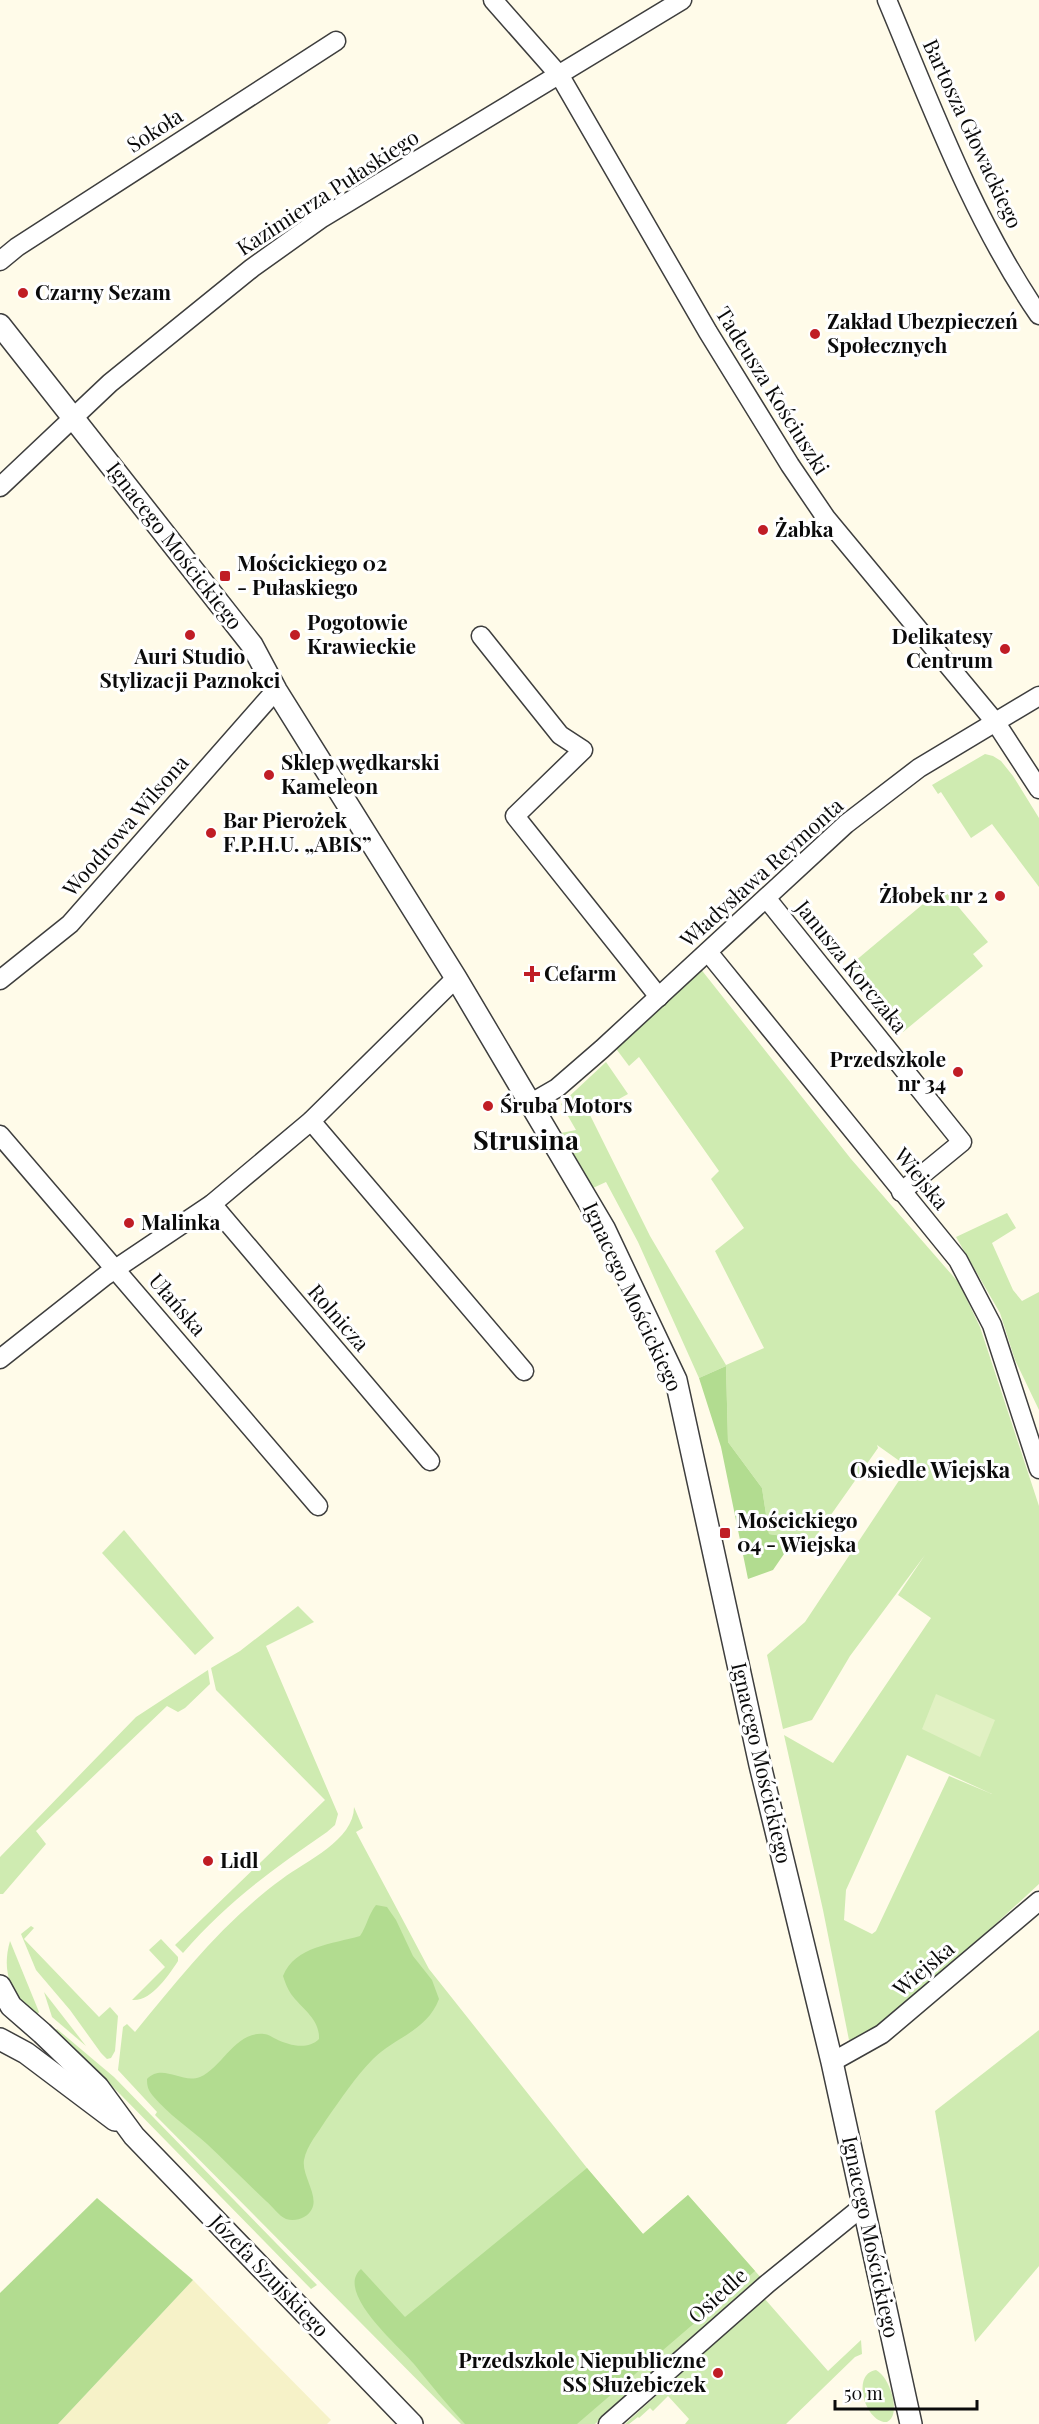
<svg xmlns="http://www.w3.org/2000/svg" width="1039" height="2424" viewBox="0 0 1039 2424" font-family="'Playfair Display',serif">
<rect width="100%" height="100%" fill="#fffbe9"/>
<!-- farmland -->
<path fill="#f6f2c8" d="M193,2280L331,2420L327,2424H58Z"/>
<!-- green -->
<g fill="#cfebb1" fill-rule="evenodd">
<path d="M985,754L993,756L1001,761L1013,776L1039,818V887L992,824L971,838L941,792L938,794L932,785Z"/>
<path d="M941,889L945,891L988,942L973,954L983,966L903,1032L848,967Z"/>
<path d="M696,963L851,1159L959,1283L980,1327L1039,1506V1884L964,1953L965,1963L882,2034L849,2040L823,1910L784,1735L833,1763L931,1618L898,1595L925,1555L850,1656L812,1720L783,1729L767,1655L805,1622L908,1467L877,1445L878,1448L809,1546L795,1538L769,1534L762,1488L728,1442L726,1366L699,1378L638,1242L606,1182L593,1188L561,1133L576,1130L561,1104L606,1062L628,1094L590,1115L650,1236L726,1365L764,1348L715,1251L744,1228L711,1179L719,1171L639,1057L629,1066L614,1046ZM907,1755L992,1794L949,1776L876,1931L872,1934L844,1920L846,1890Z"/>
<path d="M1007,1213L1016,1228L992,1243L1013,1290L1022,1301L1039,1292V1410L1015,1360L1000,1313L956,1237Z"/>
<path d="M124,1530L214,1638L195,1655L102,1553Z"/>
<path d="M298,1606L314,1622L266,1646L338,1814L335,1825L327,1832C273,1869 226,1903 183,1953L175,1945L325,1800L216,1690L211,1668L240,1651Z"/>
<path d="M208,1670L210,1684L185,1708L178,1712L167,1706L36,1831L46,1844L3,1894H0V1857L136,1717Z"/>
<path d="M354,1807L363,1828L356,1832L429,1969L587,2168L643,2234L688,2195L763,2280L595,2424H461L155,2115L157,2112L118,2070L123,2027L127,2024L135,2032C180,1977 224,1921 282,1879C306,1861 354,1840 354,1807Z"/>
<path d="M31,1926L34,1928L24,1939L99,2017L110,2007L118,2016L115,2051L111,2058L107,2059L101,2053L70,2010L36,1970L21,1934Z"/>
<path d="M161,1939L178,1957V1961C169,1975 151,2002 132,2000L165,1967L149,1950Z"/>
<path d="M10,1941L39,2012L36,2016C11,1996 1,1972 10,1941Z"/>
<path d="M44,1992L86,2046L52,2017Z"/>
<path d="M57,2029L114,2077L317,2285L311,2289L120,2094L54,2031Z"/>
<path d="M1039,2030V2266L975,2342L935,2111Z"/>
<path d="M764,2298L828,2371L861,2340L862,2354L855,2357L786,2424H685L689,2419L668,2396L653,2411L650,2408L639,2418L638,2417L629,2424H625Z"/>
<path d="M876,2370C890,2377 902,2415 887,2422C866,2424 850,2374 876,2370Z"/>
</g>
<!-- forest -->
<g fill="#b2dc90">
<path d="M726,1366L728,1442L762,1488L769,1534L795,1538L773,1570L748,1579L721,1447L699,1378Z"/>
<path d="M376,1905L387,1907L396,1920L413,1956L432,1980L439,1999C427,2031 395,2037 373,2059C355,2077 341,2099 326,2120C318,2133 307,2145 304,2160C301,2179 327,2203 304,2217C299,2220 292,2221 286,2219C279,2216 272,2206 266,2201C246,2182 227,2163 207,2144C189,2128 168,2114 153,2096C148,2090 147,2086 147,2079C163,2063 181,2084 200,2077C223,2067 235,2031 264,2034C268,2034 272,2037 276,2039C290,2046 308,2050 319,2039C320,2019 302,2009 291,1994C287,1988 285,1982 283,1976C295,1946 333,1944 360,1936C367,1926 368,1915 376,1905Z"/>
<path d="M587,2168L643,2234L688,2195L755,2271L577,2424H465C447,2405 431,2385 414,2364C400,2347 334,2292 361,2269L405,2317Z"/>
<path d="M97,2198L193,2280L58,2424H0V2293Z"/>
</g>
<!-- pitch -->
<path fill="#e1f1c3" d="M936,1694L995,1720L980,1757L922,1729Z"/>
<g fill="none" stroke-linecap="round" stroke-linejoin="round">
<!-- minor casing -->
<g stroke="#3e3e3e" stroke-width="21">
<g id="minor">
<path d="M493,0L560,76L708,332L790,465L826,518L996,723L1039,789"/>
<path d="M887,0C932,107 973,219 1039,315"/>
<path d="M0,261L17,247L336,41"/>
<path d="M0,487L110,383L252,268L322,218L682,0"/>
<path d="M481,636L560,735L583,750L515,816L659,997"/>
<path d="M767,899L962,1142L901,1192"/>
<path d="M708,952L958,1260L992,1325L1039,1469"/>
<path d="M0,980L70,924L276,690"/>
<path d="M531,1103L557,1088L602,1049L846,824L919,768L1039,696"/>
<path d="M311,1121L524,1371"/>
<path d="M0,1135L318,1506"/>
<path d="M212,1204L430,1461"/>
<path d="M0,1359L105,1276L212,1204L311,1121L456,978"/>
<path d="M832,2062L882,2034L1039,1901"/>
<path d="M608,2424L767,2284L862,2207"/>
</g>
</g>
<!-- tertiary casing -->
<g stroke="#3e3e3e" stroke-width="24">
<g id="tertiary">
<path d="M0,325L252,645L276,690L456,978L604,1228L676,1380L760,1765L832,2062L911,2424"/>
<path d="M0,1986L11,2006L42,2033L98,2087L134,2136L412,2424"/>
<path d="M0,2039L26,2053L115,2120"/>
</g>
</g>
<!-- minor -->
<use href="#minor" stroke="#fff" stroke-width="18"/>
<!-- tertiary -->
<use href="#tertiary" stroke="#fff" stroke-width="21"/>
</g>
<!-- markers -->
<g fill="#c01d25" stroke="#fff" stroke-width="2">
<circle cx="23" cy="293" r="6"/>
<circle cx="815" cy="334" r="6"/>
<circle cx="763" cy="530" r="6"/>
<rect x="219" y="570" width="12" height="12" rx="3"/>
<circle cx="190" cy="635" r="6"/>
<circle cx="295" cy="635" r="6"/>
<circle cx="1005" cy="649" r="6"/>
<circle cx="269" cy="775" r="6"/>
<circle cx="211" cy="833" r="6"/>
<circle cx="1000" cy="896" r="6"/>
<path d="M529 965h6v6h6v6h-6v6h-6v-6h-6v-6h6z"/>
<circle cx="958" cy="1072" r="6"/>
<circle cx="488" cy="1106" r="6"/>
<circle cx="129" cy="1223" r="6"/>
<rect x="719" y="1527" width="12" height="12" rx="3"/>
<circle cx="208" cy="1861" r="6"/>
<circle cx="718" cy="2373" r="6"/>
</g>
<g text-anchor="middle" stroke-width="6" stroke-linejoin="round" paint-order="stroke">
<!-- street labels -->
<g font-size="21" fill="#0b0b0b" stroke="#fff">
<text transform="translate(155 131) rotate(-33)" y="7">Sokoła</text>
<text transform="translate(972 134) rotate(65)" y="7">Bartosza Głowackiego</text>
<text transform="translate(328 193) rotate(-33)" y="7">Kazimierza Pułaskiego</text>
<text transform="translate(772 391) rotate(58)" y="7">Tadeusza Kościuszki</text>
<text transform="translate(174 546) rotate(52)" y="7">Ignacego Mościckiego</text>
<text transform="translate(126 826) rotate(-49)" y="7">Woodrowa Wilsona</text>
<text transform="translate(762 873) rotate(-42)" y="7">Władysława Reymonta</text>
<text transform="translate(851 967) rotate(51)" y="7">Janusza Korczaka</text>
<text transform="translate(921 1179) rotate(51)" y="7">Wiejska</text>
<text transform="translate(632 1297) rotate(65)" y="7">Ignacego Mościckiego</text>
<text transform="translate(177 1305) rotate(49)" y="7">Ułańska</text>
<text transform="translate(338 1318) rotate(49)" y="7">Rolnicza</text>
<text transform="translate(761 1763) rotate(77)" y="7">Ignacego Mościckiego</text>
<text transform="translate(924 1969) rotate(-40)" y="7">Wiejska</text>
<text transform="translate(870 2237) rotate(78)" y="7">Ignacego Mościckiego</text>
<text transform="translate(269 2276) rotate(46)" y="7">Józefa Szujskiego</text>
<text transform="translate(718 2296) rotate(-42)" y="7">Osiedle</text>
</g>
<!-- poi labels -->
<g font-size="21" font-weight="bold" fill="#0b0b0b" stroke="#fff" text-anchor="start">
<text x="35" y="300">Czarny Sezam</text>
<text x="827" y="329">Zakład Ubezpieczeń<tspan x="827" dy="24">Społecznych</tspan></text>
<text x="775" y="537">Żabka</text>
<text x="237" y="571">Mościckiego 02<tspan x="237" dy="24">- Pułaskiego</tspan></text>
<text x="307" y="630">Pogotowie<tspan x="307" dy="24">Krawieckie</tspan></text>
<text x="993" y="644" text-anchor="end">Delikatesy<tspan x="993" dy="24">Centrum</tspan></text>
<text x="190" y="664" text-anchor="middle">Auri Studio<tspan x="190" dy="24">Stylizacji Paznokci</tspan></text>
<text x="281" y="770">Sklep wędkarski<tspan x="281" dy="24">Kameleon</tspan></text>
<text x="223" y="828">Bar Pierożek<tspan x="223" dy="24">F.P.H.U. „ABIS”</tspan></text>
<text x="988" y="903" text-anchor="end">Żłobek nr 2</text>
<text x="544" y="981">Cefarm</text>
<text x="946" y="1067" text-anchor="end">Przedszkole<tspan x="946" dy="24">nr 34</tspan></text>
<text x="500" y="1113">Śruba Motors</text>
<text x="141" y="1230">Malinka</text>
<text x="737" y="1528">Mościckiego<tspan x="737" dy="24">04 - Wiejska</tspan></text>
<text x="220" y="1868">Lidl</text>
<text x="706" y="2368" text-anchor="end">Przedszkole Niepubliczne<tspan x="706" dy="24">SS Służebiczek</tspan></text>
</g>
<!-- neighbourhood labels -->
<g font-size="22" font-weight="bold" fill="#0b0b0b" stroke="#fff">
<text x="930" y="1478">Osiedle Wiejska</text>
</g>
<!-- district labels -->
<g font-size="27" font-weight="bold" fill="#0b0b0b" stroke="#fff">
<text x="526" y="1150">Strusina</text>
</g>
</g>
<!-- scale -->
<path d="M835 2400v9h142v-9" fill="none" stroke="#0b0b0b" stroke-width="3"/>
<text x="844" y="2400" font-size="18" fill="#0b0b0b" stroke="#ffffff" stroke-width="4.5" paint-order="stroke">50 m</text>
</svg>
